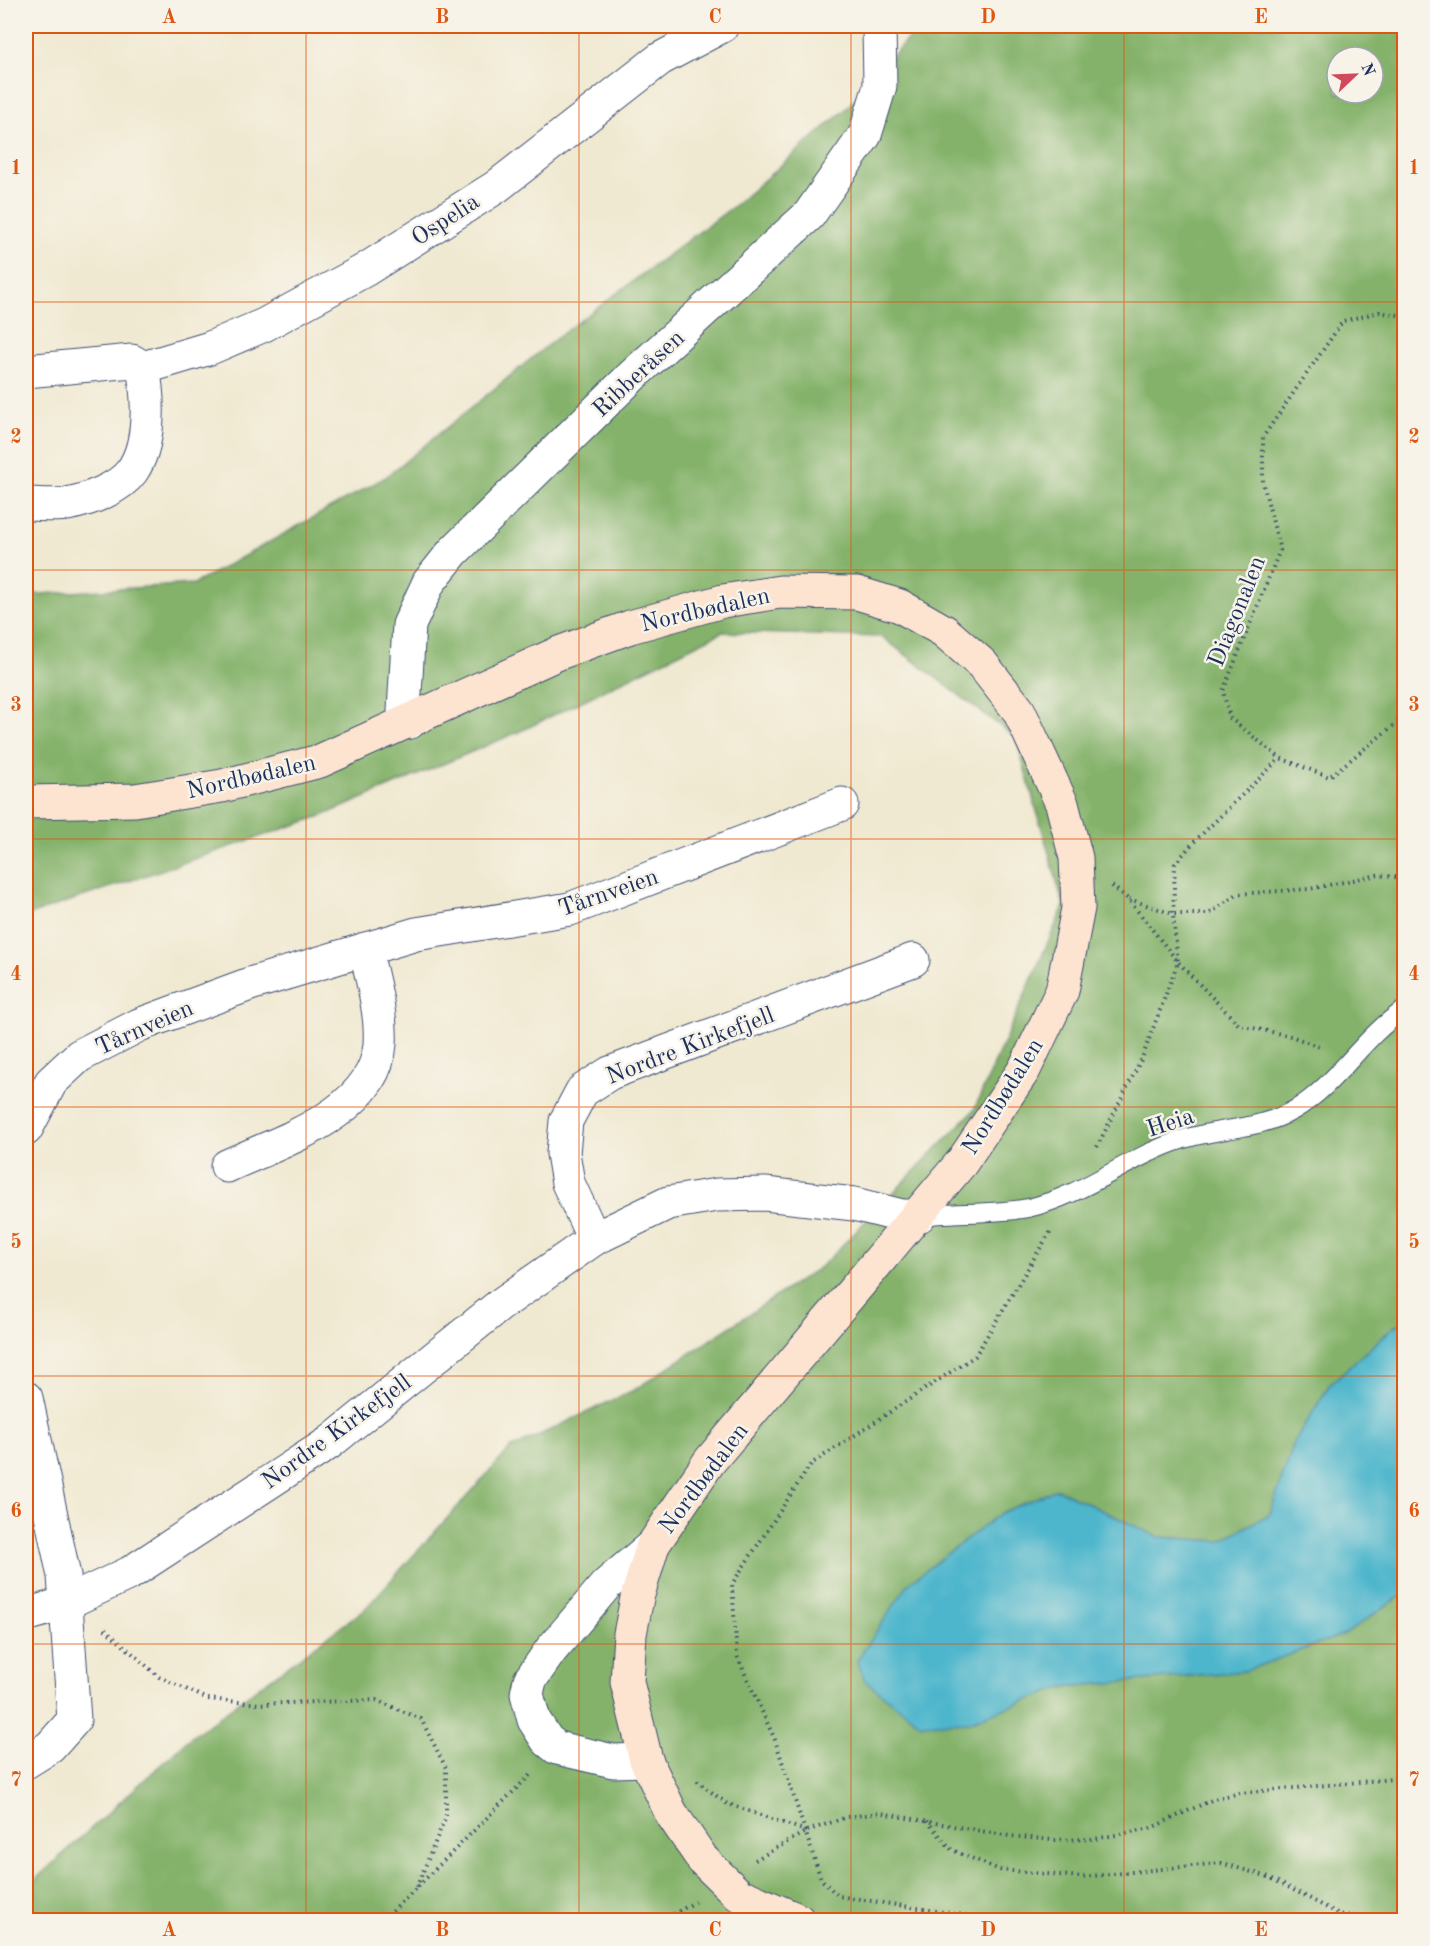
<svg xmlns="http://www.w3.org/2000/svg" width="1430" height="1946" viewBox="0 0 1430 1946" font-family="'Old Standard TT',serif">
<rect width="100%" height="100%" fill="#f7f3e8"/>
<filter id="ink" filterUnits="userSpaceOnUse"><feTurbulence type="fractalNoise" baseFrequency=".0167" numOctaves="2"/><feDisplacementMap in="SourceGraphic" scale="12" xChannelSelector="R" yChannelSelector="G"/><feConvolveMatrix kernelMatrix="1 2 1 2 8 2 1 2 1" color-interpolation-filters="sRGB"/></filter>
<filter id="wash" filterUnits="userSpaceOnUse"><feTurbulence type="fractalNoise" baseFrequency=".008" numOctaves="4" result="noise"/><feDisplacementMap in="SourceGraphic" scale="24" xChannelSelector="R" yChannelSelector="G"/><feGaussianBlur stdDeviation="1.35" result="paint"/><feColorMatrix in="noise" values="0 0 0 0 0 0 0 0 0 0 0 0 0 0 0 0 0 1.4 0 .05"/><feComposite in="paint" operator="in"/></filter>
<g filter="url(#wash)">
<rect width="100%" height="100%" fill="#f0e9d1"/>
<!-- forest -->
<path fill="#84b26b" stroke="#507064" stroke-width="1.5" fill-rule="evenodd" d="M919,26H1404V1323L1396,1325L1330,1384L1294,1443L1270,1514L1220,1541L1158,1537L1057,1489L968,1722L1064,1687L1245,1671L1345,1634L1404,1594V1920H26V1888L189,1739L365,1609L510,1449L636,1389L822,1266L974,1110L1064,906L1016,738L882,637L722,632L525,729L324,815L26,916V595L194,584L386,477L558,337L734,206L845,110ZM1337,57H1373V93H1337Z"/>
<!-- water -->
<path fill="#4eb6cc" stroke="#347295" stroke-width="1.5" d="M1404,1323V1594L1345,1634L1245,1671L1064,1687L968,1722L921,1724L865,1681L857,1660L909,1583L1001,1513L1057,1489L1158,1537L1220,1541L1270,1514L1294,1443L1330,1384L1396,1325Z"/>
</g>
<g filter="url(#ink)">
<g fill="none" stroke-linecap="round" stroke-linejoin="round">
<!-- lane casing -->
<g stroke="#3b4b6f" stroke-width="20">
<path id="lane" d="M919,1216C953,1212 996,1214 1028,1208C1083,1196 1128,1157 1181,1140C1218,1128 1259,1130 1294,1110C1338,1084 1362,1037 1404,1010"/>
</g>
<!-- street casing -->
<g stroke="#3b4b6f" stroke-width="35">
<g id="street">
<path d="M26,371L132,361L143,368L210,348L264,325L365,270L496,187L660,59L722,26"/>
<path d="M26,504C39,504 54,506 67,504C88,500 119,489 132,471C151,444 149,398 143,368"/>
<path d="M410,722L404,711L409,625L429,582L453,552L632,376L809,215L865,135L880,86L879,26"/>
<path d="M26,1129L51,1082L79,1056L139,1025L250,984L416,934L570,909L842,804"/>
<path d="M227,1166C281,1141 375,1113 380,1044C382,1013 372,978 365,949"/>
<path d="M594,1239L568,1183L563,1153L566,1121L582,1091L610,1073L913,960"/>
<path d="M26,1398L64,1576L74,1720L50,1747L26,1762"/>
<path d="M26,1615L66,1603L130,1573L329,1443L500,1305L594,1239L668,1203L717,1195L765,1194L854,1204L902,1216H919"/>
<path d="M646,1760L613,1761L557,1748L547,1740L534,1720L527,1694L530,1680L551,1650L606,1585L653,1545"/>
</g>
</g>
<!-- secondary casing -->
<g stroke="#3b4b6f" stroke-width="35">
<g id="secondary">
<path d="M26,802L135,800L222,786L320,761L559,653L630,627L723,601L780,592L857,593L900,606L944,631L982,664L1019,711L1062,804L1076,858L1078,908L1062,991L1024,1070L962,1162L709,1462L653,1545L637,1598L630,1634L627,1682L646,1760L671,1813L703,1860"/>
<path d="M738,1894L798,1920"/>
</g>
</g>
<!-- path -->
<g stroke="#3b4b6f" stroke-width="4" stroke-dasharray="1.5 4.5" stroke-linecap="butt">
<path d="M1404,316L1379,312L1343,321L1263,437V483L1280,550L1223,691L1230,718L1280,758L1329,777L1404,717"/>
<path d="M1112,886L1128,899L1178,962L1239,1025L1291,1036L1322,1048"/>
<path d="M1129,899L1173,914H1209L1237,894L1309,889L1378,875L1404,878"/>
<path d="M1097,1147L1142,1058L1178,962L1173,914L1175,864L1192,844L1280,758"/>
<path d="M105,1629L159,1677L208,1699L259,1704L376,1700L421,1719L446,1768V1816L415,1891"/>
<path d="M697,1781L726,1803L806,1831"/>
<path d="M927,1821L952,1850L1000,1870L1083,1877L1221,1863L1269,1877L1339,1914L1376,1920"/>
<path d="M755,1860L807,1831L847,1817L880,1813L1009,1836L1054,1840L1095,1839L1151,1828L1214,1799L1240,1793L1404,1778"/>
<path d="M384,1920L532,1773"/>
<path d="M663,1920L695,1902"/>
<path d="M996,1920L838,1896L821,1879L775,1740L737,1656L732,1584L811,1464L975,1356L1050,1232"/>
</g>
<!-- lane -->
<use href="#lane" stroke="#fff" stroke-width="18"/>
<!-- street -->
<use href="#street" stroke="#fff" stroke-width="33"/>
<!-- secondary -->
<use href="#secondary" stroke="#fde4d1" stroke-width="33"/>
<!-- secondary-bridge casing -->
<g stroke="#3b4b6f" stroke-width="35" stroke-linecap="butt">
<path id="secondary-bridge" d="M703,1860L738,1894"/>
</g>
<!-- secondary-bridge -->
<use href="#secondary-bridge" stroke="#fde4d1" stroke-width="33"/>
</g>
</g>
<!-- grid -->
<path fill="none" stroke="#de5710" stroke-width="1.5" stroke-opacity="0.55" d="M306,26V1920M579,26V1920M851,26V1920M1124,26V1920M26,302H1404M26,570H1404M26,839H1404M26,1107H1404M26,1376H1404M26,1644H1404"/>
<g text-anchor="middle" stroke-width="5" stroke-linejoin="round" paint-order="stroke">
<!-- street labels -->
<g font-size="24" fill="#1b2f5e" stroke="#f7f3e8">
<text transform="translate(445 219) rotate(-33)" y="8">Ospelia</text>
<text transform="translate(638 373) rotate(-43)" y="8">Ribberåsen</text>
<text transform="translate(705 609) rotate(-13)" y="8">Nordbødalen</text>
<text transform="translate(1236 611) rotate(-68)" y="8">Diagonalen</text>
<text transform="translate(251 776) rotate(-13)" y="8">Nordbødalen</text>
<text transform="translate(608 892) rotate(-19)" y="8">Tårnveien</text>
<text transform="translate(144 1027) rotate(-24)" y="8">Tårnveien</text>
<text transform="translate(690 1045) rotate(-21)" y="8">Nordre Kirkefjell</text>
<text transform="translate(1002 1096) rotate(-58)" y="8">Nordbødalen</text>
<text transform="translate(1170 1122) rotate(-18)" y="8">Heia</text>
<text transform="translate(336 1431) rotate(-36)" y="8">Nordre Kirkefjell</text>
<text transform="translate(703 1478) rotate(-53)" y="8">Nordbødalen</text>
</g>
</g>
<!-- margin -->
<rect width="1430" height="1946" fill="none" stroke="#f7f3e8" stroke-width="66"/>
<!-- north arrow -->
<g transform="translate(1355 75) rotate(67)"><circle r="28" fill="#f7f3e8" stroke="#9fa5b1" stroke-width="1.5"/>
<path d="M0-4.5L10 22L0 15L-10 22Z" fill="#d1495b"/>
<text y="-9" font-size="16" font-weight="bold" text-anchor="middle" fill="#1b2f5e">N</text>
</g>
<rect x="33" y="33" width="1364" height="1880" fill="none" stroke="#de5710" stroke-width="2"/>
<g font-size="20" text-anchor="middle" font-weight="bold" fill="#de5710">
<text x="169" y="23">A</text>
<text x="442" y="23">B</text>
<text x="715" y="23">C</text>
<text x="988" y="23">D</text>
<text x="1261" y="23">E</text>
<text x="16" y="174">1</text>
<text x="1414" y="174">1</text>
<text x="16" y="443">2</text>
<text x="1414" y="443">2</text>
<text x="16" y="711">3</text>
<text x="1414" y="711">3</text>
<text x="16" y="980">4</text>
<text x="1414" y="980">4</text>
<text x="16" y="1248">5</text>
<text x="1414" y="1248">5</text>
<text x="16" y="1517">6</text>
<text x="1414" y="1517">6</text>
<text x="16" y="1786">7</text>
<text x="1414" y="1786">7</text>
<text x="169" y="1936">A</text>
<text x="442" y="1936">B</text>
<text x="715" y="1936">C</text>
<text x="988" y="1936">D</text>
<text x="1261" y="1936">E</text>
</g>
</svg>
